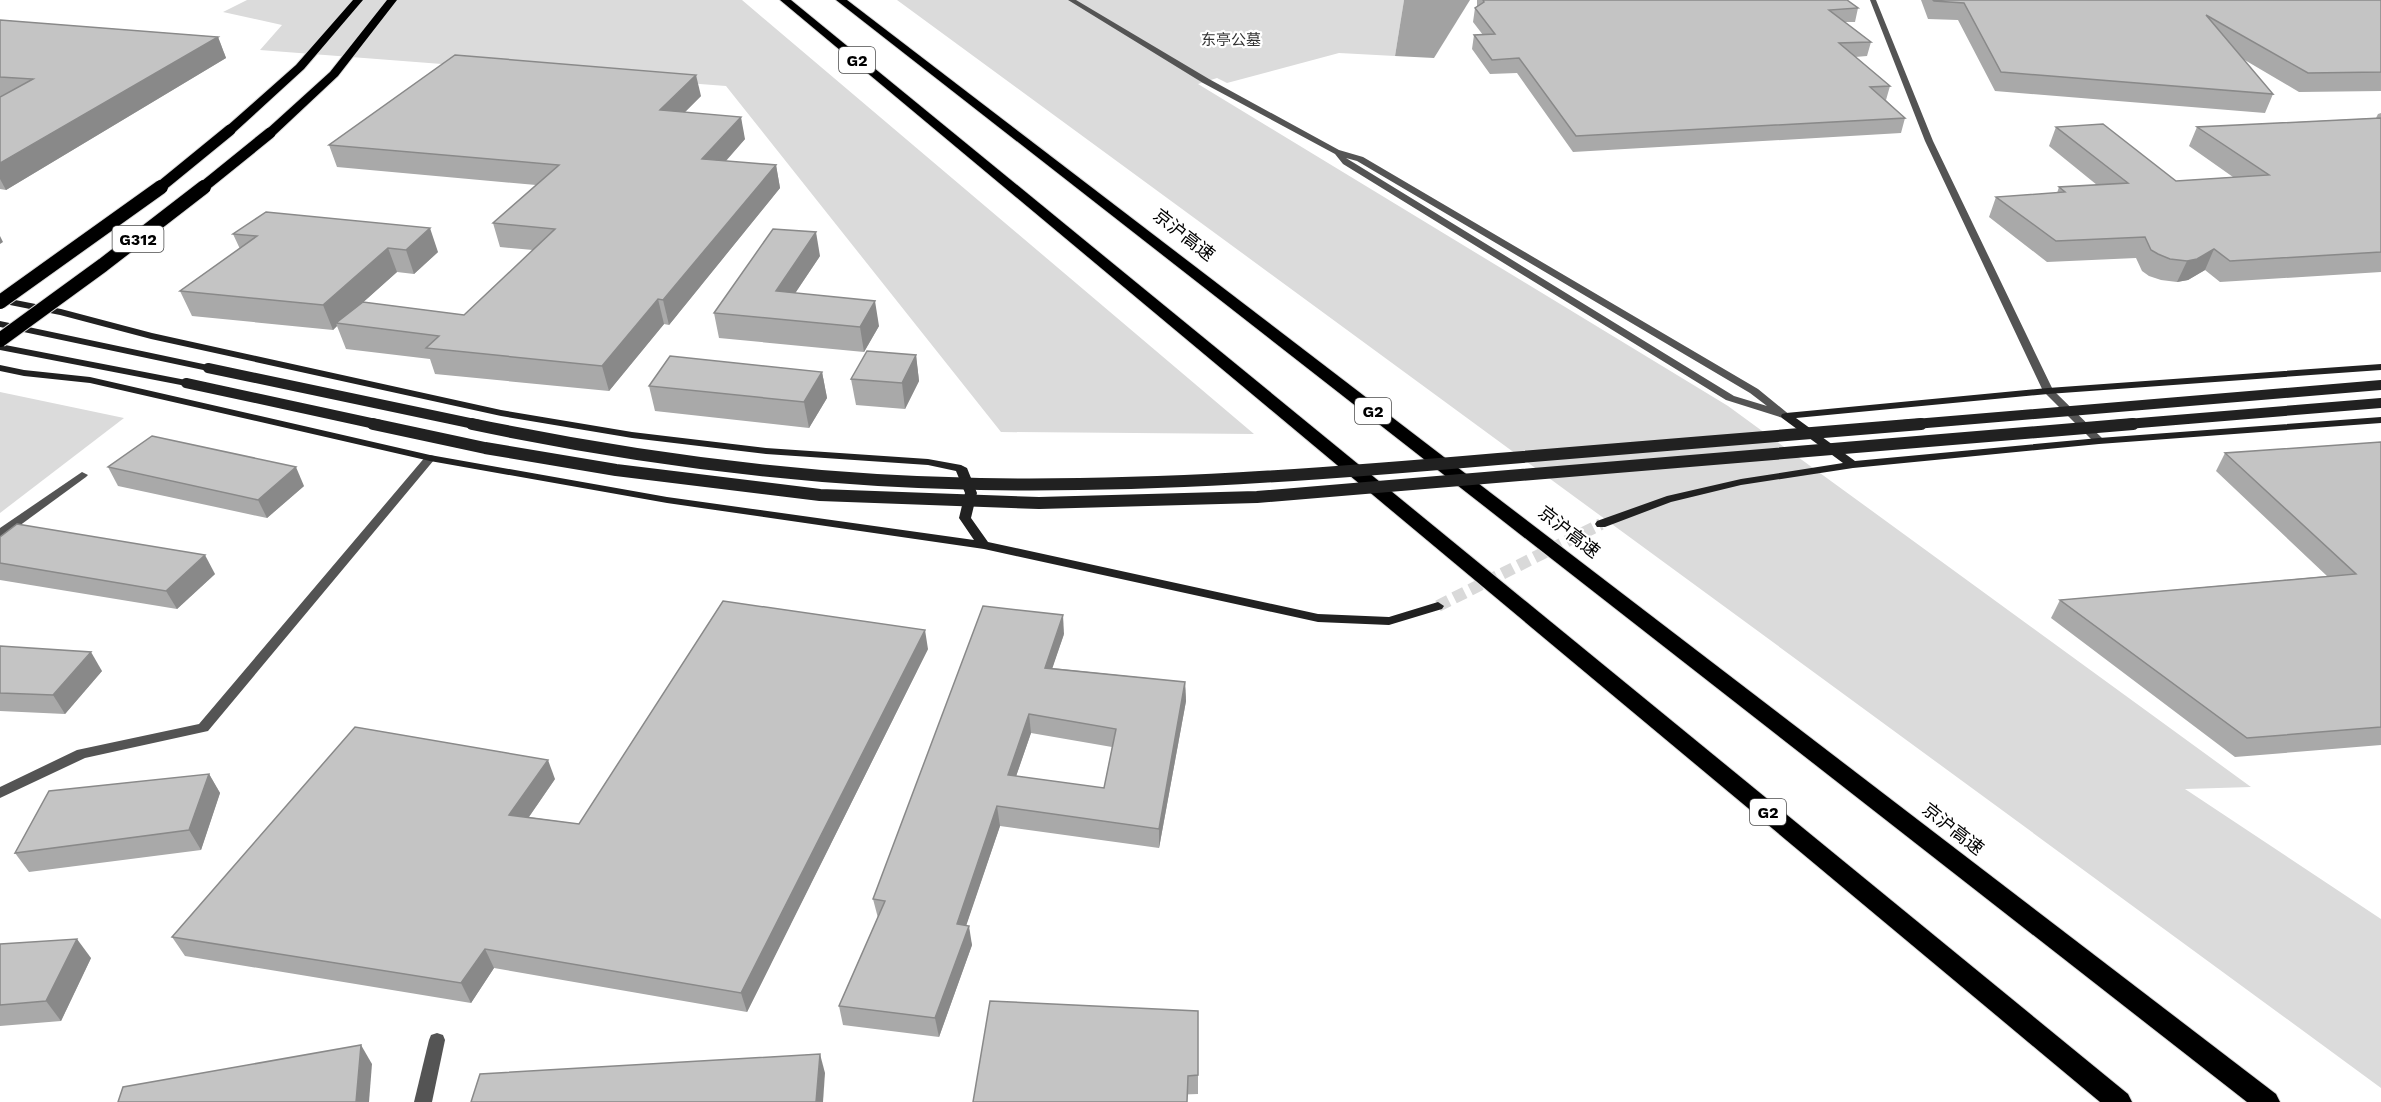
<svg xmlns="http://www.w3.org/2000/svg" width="2381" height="1102" viewBox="0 0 2381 1102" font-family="'Work Sans','Noto Sans SC',sans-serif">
<rect width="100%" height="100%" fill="#fff"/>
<!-- green -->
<g fill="#dbdbdb">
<path d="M247,0H742L1254,434L1001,432L726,86L260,50L282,25L223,12Z"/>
<path d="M897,0H1404L1395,56L1339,53L1227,83L1217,78L1198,84L1728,406L2251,787L2185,789L2381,919V1088Z"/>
<path d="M0,392L124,418L0,513Z"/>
</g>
<!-- water -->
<path fill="#a2a2a2" d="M1404,0H1470L1434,58L1395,56Z"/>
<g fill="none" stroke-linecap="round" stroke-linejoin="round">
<!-- secondary-tunnel -->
<path stroke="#d9d9d9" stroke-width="12" stroke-dasharray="12 6" stroke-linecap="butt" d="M1438,606L1601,524"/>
<!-- highway casing -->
<g stroke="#dbdbdb" stroke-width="2">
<g id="highway">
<path d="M353,0H363L304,69L234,133H226V127L296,65Z"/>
<path d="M387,0H397L338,76L274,136H266V130L330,72Z"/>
<path d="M780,0H791L2128,1094L2132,1102H2100Z"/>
<path d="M836,0H847L2276,1094L2280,1102H2247Z"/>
</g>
</g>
<!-- lane -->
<g fill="#545454" fill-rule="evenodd">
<path d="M1068,0H1076L1209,79L1339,150L1363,157L1758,389L1791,416L1786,419L1726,400L1343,164L1335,154L1203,83ZM1346,158L1357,161L1750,393L1767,406L1734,396Z"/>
<path d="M82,472L88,475L86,477L4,537L0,538V528Z"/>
<path d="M437,1033L443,1035L445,1040L432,1102H414L429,1040L431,1035Z"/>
</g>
<!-- street -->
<g fill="#545454" fill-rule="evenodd">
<path d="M1870,0H1876L1933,141L2053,390L2103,439L2104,441L2103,443H2095L2043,391L1925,141Z"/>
<path d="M430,455L434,456L436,458L434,460L208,731L85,758L0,798V787L77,750L199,724L426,456Z"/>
</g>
<!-- secondary -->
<g fill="#212121" fill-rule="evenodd">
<path d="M0,297L61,309L152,333L501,410L632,432L766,448L928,459L961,465L967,468L977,493L971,518L988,542L1318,614L1389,617L1438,602L1444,606L1442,609L1389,625L1318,622L984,549L667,503L430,461L90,383L24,376L0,371V365L24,370L90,377L430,455L667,497L974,540L959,518L965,493L956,471L928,465L766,454L632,438L501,416L151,339L60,315L0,303Z"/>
<path d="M0,321L208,365L213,368L208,371L0,327Z"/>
<path d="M0,344L186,380L191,383L186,386L0,350Z"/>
<path d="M2381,364V370L2048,394L1796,418L1855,461L2099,438L2381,417V423L2099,444L1853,468L1741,485L1671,502L1605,527H1597L1595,524L1597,521L1667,496L1741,479L1843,463L1782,418L1781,416L1782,414L1786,413L2048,388Z"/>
</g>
<!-- highway -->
<use href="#highway" fill="#000" fill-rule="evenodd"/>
<!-- highway-bridge-far1 casing -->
<g stroke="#dbdbdb" stroke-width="13" stroke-linecap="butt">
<g id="highway-bridge-far1">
<path d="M159,188L230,130"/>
<path d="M202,188L270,133"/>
</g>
</g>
<!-- highway-bridge casing -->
<g stroke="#dbdbdb" stroke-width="16" stroke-linecap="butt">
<g id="highway-bridge">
<path d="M0,302L161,187"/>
<path d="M0,340L103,265L204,187"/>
</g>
</g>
<!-- secondary-bridge-far1 -->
<g stroke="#212121" stroke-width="10">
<path d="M208,368L479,425"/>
<path d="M186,383L380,425"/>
<path d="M1903,425L2381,385"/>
<path d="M2115,425L2381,403"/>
</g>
<!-- secondary-bridge -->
<g stroke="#212121" stroke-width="12">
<path d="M373,424L485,448L616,470L820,495L1039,503L1257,497L2133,424"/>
<path d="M472,424C639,459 808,481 980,484C1153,487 1326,474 1498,459C1639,447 1780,436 1921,424"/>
</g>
<!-- highway-bridge-far1 -->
<use href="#highway-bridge-far1" stroke="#000" stroke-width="11"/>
<!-- highway-bridge -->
<use href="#highway-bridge" stroke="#000" stroke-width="14"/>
</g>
<!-- wall -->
<g fill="#a9a9a9" fill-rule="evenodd">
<path d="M1477,0H1847L1858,8L1855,22H1845L1871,42L1867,56L1855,57L1890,86L1886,100L1905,118L1901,133L1573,152L1517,73L1490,74L1472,49L1474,35H1483L1473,22L1475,8L1477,7Z"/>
<path d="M1921,0H2381V91L2299,92L2243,59L2273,94L2265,113L1995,91L1958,20L1928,19Z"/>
<path d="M0,20L218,37L226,58L6,190L0,189Z"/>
<path d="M701,96L685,112L745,139L726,161L776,165L780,188L669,325L664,324L609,391L435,374L430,359L346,349L337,326L333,330L192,316L180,291L240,249L233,234L438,252L414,274L397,272L363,302L464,315L533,250L500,247L493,223L536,185L337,167L329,145Z"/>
<path d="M2381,113V272L2220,282L2205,270L2188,280L2177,282L2161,280L2149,276L2142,271L2136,258L2047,262L1989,217L1996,197L2057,193L2059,187L2097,185L2049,146L2056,127L2176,181L2233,177L2189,146L2197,127L2376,118L2378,114Z"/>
<path d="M820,256L795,293L879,326L864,352L719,338L714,313Z"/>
<path d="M916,355L919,381L905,409L856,405L851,379Z"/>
<path d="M822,372L827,398L809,428L655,411L649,386Z"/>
<path d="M2381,442V745L2235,757L2051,618L2060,600L2327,576L2216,471L2225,453Z"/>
<path d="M108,467L304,486L267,518L118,486Z"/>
<path d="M0,537L215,574L177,609L0,580Z"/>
<path d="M1064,634L1052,668L1185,682L1186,701L1159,848L1000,826L966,925L972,945L939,1037L843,1025L839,1006L878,918L873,899ZM1031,733L1112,747L1104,788L1016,776Z"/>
<path d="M0,646L102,671L65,714L0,711Z"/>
<path d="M928,649L747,1012L494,968L471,1003L185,956L172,937L555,779L529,817L579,824Z"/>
<path d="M209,774L220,793L201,850L29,872L15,853Z"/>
<path d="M0,944L91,958L61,1021L0,1026Z"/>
<path d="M1198,1011V1094L973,1102Z"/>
</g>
<!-- shaded-wall -->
<g fill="#898989">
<path d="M218,37L226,58L6,190L0,179V163Z"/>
<path d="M696,75L701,96L665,132L660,110Z"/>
<path d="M741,117L745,139L707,182L702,159Z"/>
<path d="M776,165L780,188L669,325L663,300Z"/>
<path d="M430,228L438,252L414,274L406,250Z"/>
<path d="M816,232L820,256L780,316L776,291Z"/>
<path d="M0,236L3,242L0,244Z"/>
<path d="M388,248L397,272L339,324L336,323L337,326L333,330L323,305Z"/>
<path d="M2214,249L2205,270L2188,280L2177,282L2187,261Z"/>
<path d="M658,299L664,324L609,391L602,366Z"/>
<path d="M875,301L879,326L864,352L860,327Z"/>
<path d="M916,355L919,381L905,409L902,383Z"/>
<path d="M822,372L827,398L809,428L804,402Z"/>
<path d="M296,467L304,486L267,518L258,500Z"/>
<path d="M205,555L215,574L177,609L166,591Z"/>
<path d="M1063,615L1064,634L1046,687L1045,668Z"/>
<path d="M925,630L928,649L747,1012L741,993Z"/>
<path d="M91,652L102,671L65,714L53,695Z"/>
<path d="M1185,682L1186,701L1159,848V829Z"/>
<path d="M1029,714L1031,733L1010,794L1008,775Z"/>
<path d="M548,760L555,779L517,834L509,815Z"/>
<path d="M209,774L220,793L201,850L189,830Z"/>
<path d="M997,806L1000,826L960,944L957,924Z"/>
<path d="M969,926L972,945L939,1037L935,1018Z"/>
<path d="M77,939L91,958L61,1021L46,1001Z"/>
<path d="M485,949L494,968L471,1003L461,983Z"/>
<path d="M361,1045L372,1064L369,1102H356Z"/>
<path d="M820,1054L825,1073L823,1102H816Z"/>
</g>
<!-- building -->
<g fill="#c4c4c4" stroke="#898989" stroke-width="1.5" fill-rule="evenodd">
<path d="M1483,0H1847L1858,8L1829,10L1871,42L1839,43L1890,86L1870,87L1905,118L1576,136L1519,58L1492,60L1474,35L1495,34L1475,8L1484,2Z"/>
<path d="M1933,0H2381V72L2308,73L2206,15L2273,94L2001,72L1964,3L1934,1Z"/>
<path d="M0,20L218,37L0,163V97L33,79L0,77Z"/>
<path d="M455,55L696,75L660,110L741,117L702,159L776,165L663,300L658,299L602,366L426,348L439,336L336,323L363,302L464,315L555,229L493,223L559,165L329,145Z"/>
<path d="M2381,118V252L2230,261L2214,249L2197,259L2187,261L2170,259L2158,254L2151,250L2145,237L2056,241L1996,197L2065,192L2059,187L2128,183L2056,127L2103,124L2176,181L2269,175L2197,127Z"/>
<path d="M266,212L430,228L406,250L388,248L323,305L180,291L257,236L233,234Z"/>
<path d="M773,229L816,232L776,291L875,301L860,327L714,313Z"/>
<path d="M867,351L916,355L902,383L851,379Z"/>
<path d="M670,356L822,372L804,402L649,386Z"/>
<path d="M152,436L296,467L258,500L108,467Z"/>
<path d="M2381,442V727L2247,738L2060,600L2356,574L2225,453Z"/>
<path d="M17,524L205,555L166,591L0,563V537Z"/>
<path d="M723,601L925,630L741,993L485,949L461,983L172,937L355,727L548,760L509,815L579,824Z"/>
<path d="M983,606L1063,615L1045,668L1185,682L1159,829L997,806L957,924L969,926L935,1018L839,1006L885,901L873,899ZM1029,714L1116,729L1104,788L1008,775Z"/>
<path d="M0,646L91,652L53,695L0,693Z"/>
<path d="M209,774L189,830L15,853L49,791Z"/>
<path d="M77,939L46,1001L0,1005V944Z"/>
<path d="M990,1001L1198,1011V1075L1188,1076L1187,1102H973Z"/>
<path d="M361,1045L356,1102H118L123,1087Z"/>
<path d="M820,1054L816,1102H471L480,1074Z"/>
</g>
<g text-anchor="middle" stroke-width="4.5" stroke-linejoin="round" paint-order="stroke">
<!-- far-park labels -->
<g font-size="15" fill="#323232" stroke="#fff">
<text x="1231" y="45">东亭公墓</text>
</g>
<!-- shield labels -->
<g fill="#fff" stroke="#4c4c4c" stroke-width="1.5">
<rect x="839" y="47" width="36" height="26" rx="4.5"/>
<rect x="112.5" y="226" width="51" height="26" rx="4.5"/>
<rect x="1355" y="398" width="36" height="26" rx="4.5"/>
<rect x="1750" y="799" width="36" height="26" rx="4.5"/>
</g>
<g font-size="16" font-weight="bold" fill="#000">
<text x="857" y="66">G2</text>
<text x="138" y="245">G312</text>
<text x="1373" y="417">G2</text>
<text x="1768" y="818">G2</text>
</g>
<!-- street labels -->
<g font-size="18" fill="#000" stroke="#fff">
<text transform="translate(1184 235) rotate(38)" y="6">京沪高速</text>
<text transform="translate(1569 532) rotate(38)" y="6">京沪高速</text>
<text transform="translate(1953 829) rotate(38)" y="6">京沪高速</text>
</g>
</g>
</svg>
